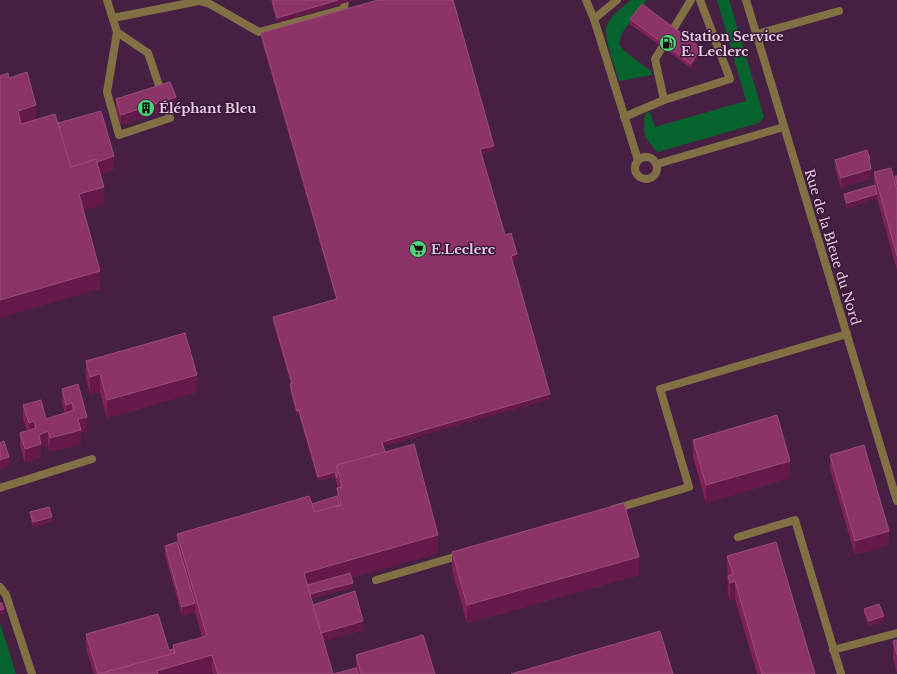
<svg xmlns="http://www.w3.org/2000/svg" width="897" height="674" viewBox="0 0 897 674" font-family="'Libre Baskerville',serif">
<rect width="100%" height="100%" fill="#462043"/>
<!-- green -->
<g fill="#07632d">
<path d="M631,0H647L622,33L619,44L623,50L651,71L652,75L619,81C616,69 604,39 606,28C609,16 622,8 631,0Z"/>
<path d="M717,0H729L730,3L764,117L759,123L658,152C643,136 643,136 645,114L650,112L655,127L746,101Z"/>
<path d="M0,623L16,674H0Z"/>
</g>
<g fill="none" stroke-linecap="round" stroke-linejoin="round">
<!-- service -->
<g stroke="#807043" stroke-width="8">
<path d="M107,0L117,32L107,92L119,135L170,118L148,53L117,32"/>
<path d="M586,0L594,19L638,160"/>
<path d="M113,18L199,1L210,4L259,32L344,9L345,0"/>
<path d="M594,19L617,0"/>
<path d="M757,34L839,11"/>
<path d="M664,100L730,79L700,0"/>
<path d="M624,117L664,100L655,59L691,0"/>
<circle cx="646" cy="168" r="11"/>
<path d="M657,164L784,127"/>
<path d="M0,488L92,459"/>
<path d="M614,509L689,487L660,389L847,334"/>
<path d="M738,537L795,520L841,674"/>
<path d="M376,580L461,555"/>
<path d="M0,587L6,595L32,674"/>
<path d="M833,650L897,633"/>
</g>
<!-- minor -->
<path stroke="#807043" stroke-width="8" d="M746,0L897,501"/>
</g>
<!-- wall -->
<g fill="#812159">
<path d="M272,0H355L277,22L272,5Z"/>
<path d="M630,19L701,53L691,68L630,24Z"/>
<path d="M261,33L494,150L481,154L505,235L517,259L512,260L550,399L383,446L385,452L438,553L351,578L353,587L311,599L313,605L363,630L323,641L333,674H213L212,673L207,674H94L86,648V634L169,650L173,649V645L202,637L195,612L182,616L165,555V546L177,542V534L312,504L337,496V488H338L335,477L318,481L299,415H297L295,409L290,389V384H291L273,322V317L336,299L261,38Z"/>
<path d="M116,99L176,107L121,125L116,109Z"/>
<path d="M835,160L870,163L871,178L841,188L835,169Z"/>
<path d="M874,172L895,181V176H897V270L877,198L847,208L844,199V194L874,185Z"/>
<path d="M86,361L197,392L107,418L100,392L90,395L86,379Z"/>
<path d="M78,384L87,431L81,432V444L50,452L48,445L41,448V457L25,463L20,446V433L27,431L23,419V405L46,419L65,413L62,403V389Z"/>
<path d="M693,440L790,478L706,503L693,457Z"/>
<path d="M830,455L889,545L855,555L830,469Z"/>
<path d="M30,512L52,521L33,527L30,517Z"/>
<path d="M452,552L639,575L467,623L452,570Z"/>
<path d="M727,556L815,674H757L735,599L730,601L728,594Z"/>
<path d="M864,609L884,621L869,626L864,614Z"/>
<path d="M897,640V673L893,659V641Z"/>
<path d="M356,655L435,674H333L356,668Z"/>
</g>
<!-- shaded-wall -->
<g fill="#65194a">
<path d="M338,0H355L277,22V18Z"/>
<path d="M701,48V53L691,68V64Z"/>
<path d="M176,97V107L121,125V115Z"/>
<path d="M36,105V123L18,129V111Z"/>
<path d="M494,146V150L480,154V149Z"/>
<path d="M114,156V170L71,185V171Z"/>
<path d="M871,169V178L841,188V178Z"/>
<path d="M104,187V204L79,212V194Z"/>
<path d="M877,194V198L847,208V203Z"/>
<path d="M517,254V259L511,260V256Z"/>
<path d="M100,271V289L0,318V300Z"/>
<path d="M100,374V392L90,395V377Z"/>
<path d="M197,375V392L107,418V400Z"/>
<path d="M550,394V399L382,447V442Z"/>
<path d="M72,403V417L66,419V405Z"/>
<path d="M299,410V415H297V411Z"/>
<path d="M87,417V431L81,432V444L50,452V438L78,419Z"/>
<path d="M34,421V435L29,436V423Z"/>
<path d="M48,431V445L41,448V457L25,463V449L39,435Z"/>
<path d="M9,457V467L0,470V460Z"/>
<path d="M790,461V478L706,503V485Z"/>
<path d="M335,472V477L318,481V477Z"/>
<path d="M52,517V521L33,527V522Z"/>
<path d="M889,531V545L855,555V541Z"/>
<path d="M438,535V553L306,591L304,573Z"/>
<path d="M639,557V575L467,623V605Z"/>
<path d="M735,581V599L730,601V583Z"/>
<path d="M353,583V587L307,600V595Z"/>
<path d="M195,603V613L182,616V607Z"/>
<path d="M4,609V614L0,615V610Z"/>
<path d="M884,616V621L869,626V621Z"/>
<path d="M363,621V630L319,642V633Z"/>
<path d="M212,655V673L207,674H114Z"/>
</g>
<!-- building -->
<g fill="#8c3468" stroke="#9a4c7b">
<path d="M272,0H338L277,18Z"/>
<path d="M378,0H453L494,146L480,149L505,235L511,233L517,254L511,256L550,394L382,442L385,452L337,465V478L335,472L318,477L299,410L297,411L295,404L290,384L292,383L273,317L337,299L261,33Z"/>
<path d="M642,4L701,48L691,64L630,19Z"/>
<path d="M27,72L36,105L18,111L21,124L55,114L71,167L96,159L104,187L79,194L100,271L0,300V76L8,73L9,78Z"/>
<path d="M170,82L176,97L121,115L116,99Z"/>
<path d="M101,111L114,156L97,162L96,159L71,167L58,123Z"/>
<path d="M867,150L870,159H869L871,169L841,178L835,160Z"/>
<path d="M891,168L897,190V256L874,172Z"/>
<path d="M895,176H897V185Z"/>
<path d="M875,185L877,194L847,203L844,194Z"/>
<path d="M185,333L197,375L107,400L100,374L90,377L86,361Z"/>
<path d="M78,384L87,417L78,419L81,430L50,438L48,431L39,435L41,444L25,449L20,433L36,428L34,421L29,423L23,405L41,400L46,419L74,410L72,403L66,405L62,389Z"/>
<path d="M777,415L790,461L706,485L693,440Z"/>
<path d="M4,441L9,457L0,460V443Z"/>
<path d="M414,444L438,535L304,573L333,674H218L212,655L157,671L158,674H99L175,653L173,645L207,636L177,534L309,496L315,512L341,505L337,488L342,487L337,465Z"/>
<path d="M864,445L889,531L855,541L830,455Z"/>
<path d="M337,496L339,505L315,512L312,504Z"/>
<path d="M624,503L639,557L467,605L452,552Z"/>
<path d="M49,507L52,517L33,522L30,512Z"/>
<path d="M177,542L195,603L182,607L165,546Z"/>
<path d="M776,542L815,674H762L735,581L730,583L728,576L733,574L727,556Z"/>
<path d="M350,573L353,583L310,594L308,585Z"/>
<path d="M355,591L363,621L321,633L313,605Z"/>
<path d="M0,603H2L4,609L0,610Z"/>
<path d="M879,604L884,616L869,621L864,609Z"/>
<path d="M158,614L169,650L173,649L174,653L98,674L86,634Z"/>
<path d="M660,631L673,674H511Z"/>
<path d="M423,635L435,674H361L356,655Z"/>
<path d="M897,640V655L893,641Z"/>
<path d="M356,668L358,674H333Z"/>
</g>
<!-- icons -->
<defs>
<g id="fuel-disc" transform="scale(0.9)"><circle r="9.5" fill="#4bd677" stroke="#3b1638"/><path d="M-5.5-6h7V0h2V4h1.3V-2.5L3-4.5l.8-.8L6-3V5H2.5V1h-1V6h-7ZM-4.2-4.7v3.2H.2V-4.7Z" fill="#111"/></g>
<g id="building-disc" transform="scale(0.9)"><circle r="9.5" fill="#4bd677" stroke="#3b1638"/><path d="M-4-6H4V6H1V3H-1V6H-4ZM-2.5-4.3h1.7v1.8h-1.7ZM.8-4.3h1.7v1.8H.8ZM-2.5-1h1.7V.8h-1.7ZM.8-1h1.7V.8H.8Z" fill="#111"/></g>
<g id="supermarket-disc" transform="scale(0.9)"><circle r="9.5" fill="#4bd677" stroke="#3b1638"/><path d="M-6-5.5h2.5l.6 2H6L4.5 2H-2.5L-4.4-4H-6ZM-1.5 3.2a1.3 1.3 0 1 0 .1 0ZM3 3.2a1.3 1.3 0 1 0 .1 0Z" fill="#111"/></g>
</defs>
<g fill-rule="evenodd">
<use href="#fuel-disc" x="668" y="43"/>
<use href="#building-disc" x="146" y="108"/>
<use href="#supermarket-disc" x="418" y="249"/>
</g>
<g text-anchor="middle" stroke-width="3" stroke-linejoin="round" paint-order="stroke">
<!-- poi labels -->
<g font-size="13" font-weight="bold" fill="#e7cee3" stroke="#3b1638" text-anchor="start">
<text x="681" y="41">Station Service<tspan x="681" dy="15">E. Leclerc</tspan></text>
<text x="159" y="113">Éléphant Bleu</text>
<text x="431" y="254">E.Leclerc</text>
</g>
<!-- street labels -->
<g font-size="13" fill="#e7cee3" stroke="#3b1638">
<text transform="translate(833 247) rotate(73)" y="5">Rue de la Bleue du Nord</text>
</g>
</g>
</svg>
